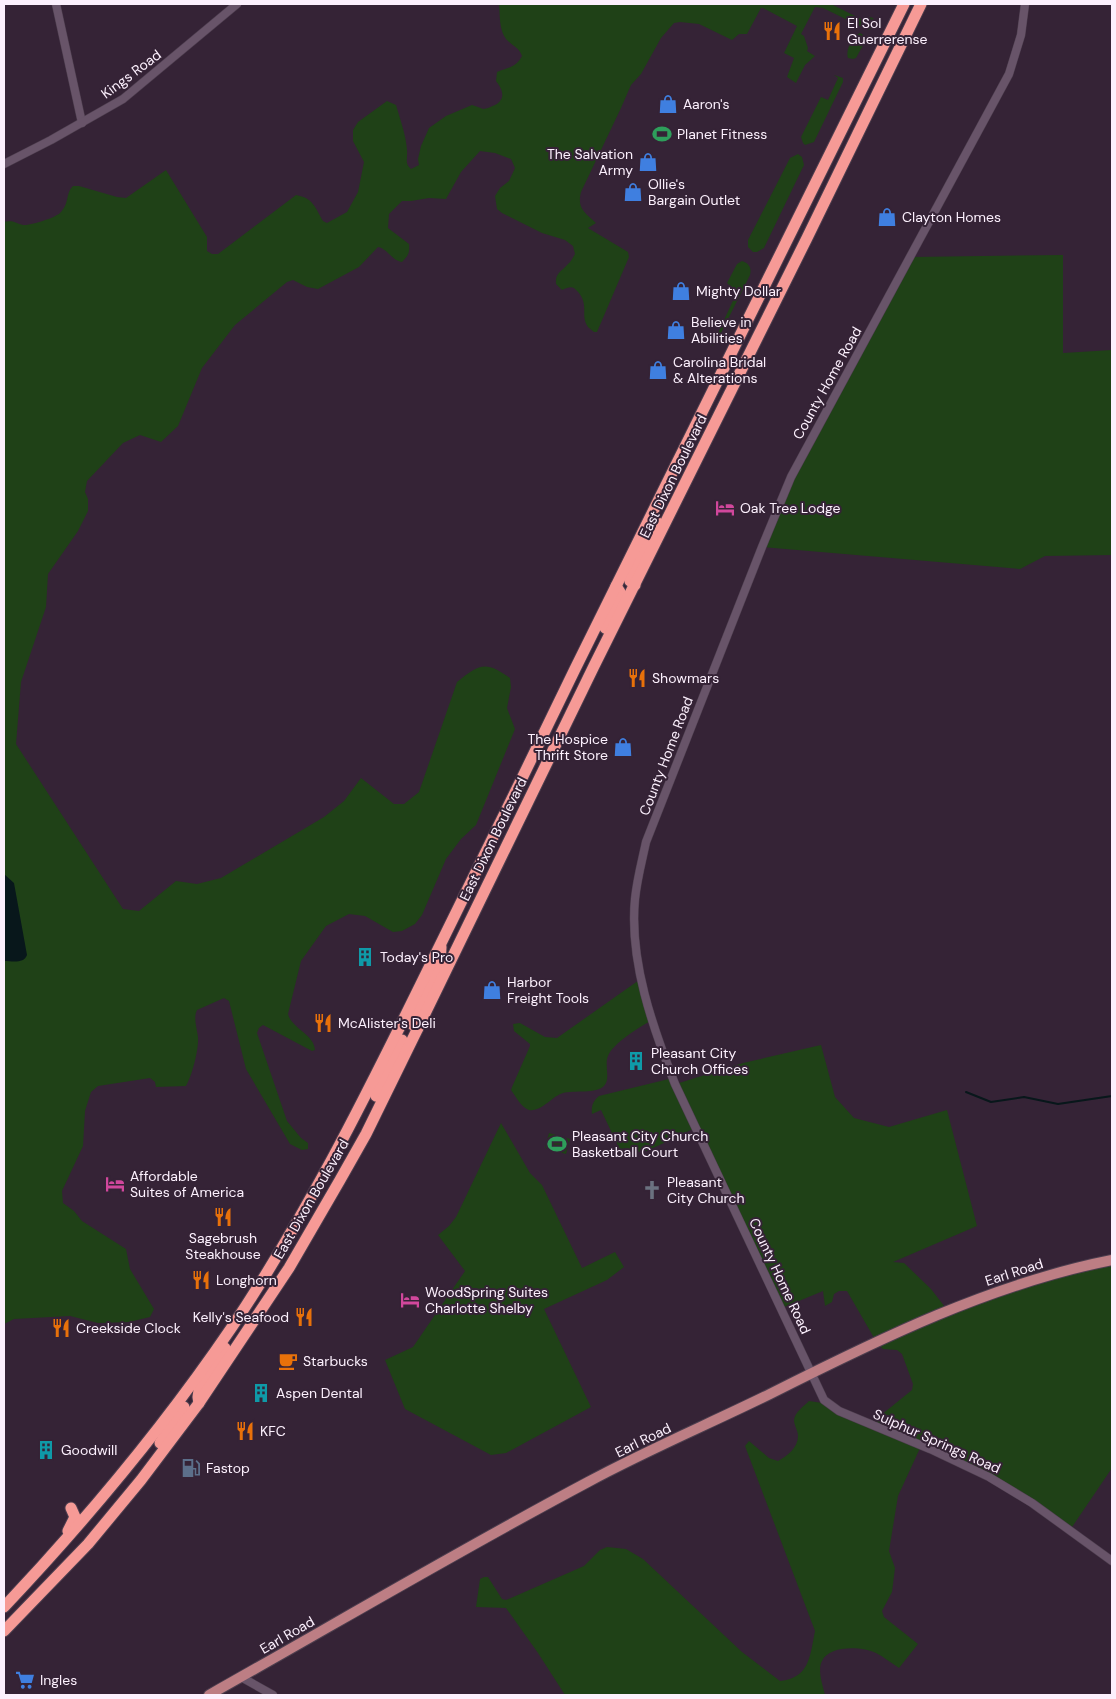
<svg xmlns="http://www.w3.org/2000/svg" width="1116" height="1699" viewBox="0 0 1116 1699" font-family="'DM Sans',sans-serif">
<rect width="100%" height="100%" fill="#352336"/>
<!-- green -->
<g fill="#1f4117">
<path d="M499,4H831L865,21L870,17L873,18L875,22L871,29L868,30L823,8L815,7L801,34L804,36L808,48L807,51L815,56L805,65L796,83L787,77L794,58L784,53L797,26L763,8H761L747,34H739L732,40L699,24L680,22L674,23L661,38L641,74L631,85L621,108L581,192C577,208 584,212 596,223L588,228L628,252L629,257L597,332H594C593,331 589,328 588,327C580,316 589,306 579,293C573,286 571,286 562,290L556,284C555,273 561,272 568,264C571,262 573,257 575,254L573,246L565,240L542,233L502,213L497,209L495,196L500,188L509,181L515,168L511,159L495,153L480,151L461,172L446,199L429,198L411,201H402L389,214L388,228L409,244C410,253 408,256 402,262C391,260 388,249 378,247L359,267L318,289L307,287L293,280L287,282L235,325L202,368L178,426L161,442L140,435L123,443L87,481L85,492L88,499V511L78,531L48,574L46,607L21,682L16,744L123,909L139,911L176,881L197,884L221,878L324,817L344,801L361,778L394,804H404L419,792L457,682C480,663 486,661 510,678L511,687L507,708L515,729L476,825L461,839L446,859L422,915L415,924L402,931L393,932L365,916L349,914L326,926L301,961L288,1014C292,1029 314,1034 315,1050L312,1051L263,1025L259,1028L257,1033L287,1121L301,1138L308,1143V1149L302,1150L290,1144L246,1069L229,1001L224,998L197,1010C193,1018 197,1028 198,1037C199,1049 192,1076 186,1086L156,1087L155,1082L150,1078L98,1086L91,1092L85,1111L83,1146L62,1191L63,1203L74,1211L82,1221L126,1249L130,1269L154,1309L150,1317L129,1322L98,1323L70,1316L14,1319L4,1324V222C14,220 14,223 23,225C29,226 55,218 60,213C70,203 65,194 73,186H79L117,197L126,198L166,170L207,237V251L212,254H218L296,195C313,198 315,207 323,221L327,223L347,212L358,192L364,162L353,141V130L358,122L387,101L396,105C400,119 406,135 407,150C408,158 404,163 411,169L419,165L418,159L421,146L429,128L446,116L472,105C476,106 480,108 483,109C487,109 492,106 495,105C507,98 502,89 496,81L497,72C508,67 516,68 522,56C519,47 512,46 506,39C499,30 500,15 499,4Z"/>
<path d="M860,33L865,36L866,40L856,58L853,59L848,58C845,50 853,36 860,33Z"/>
<path d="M834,75L843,78V82L814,142L805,145L803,143L801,137L821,97L828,100L838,78Z"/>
<path d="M798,154L802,157L804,165L764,248L757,252H753L748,247V240L790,158Z"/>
<path d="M1063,255V353L1112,350V555L1045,556L1020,569L762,547L776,510L912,257Z"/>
<path d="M742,261C749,263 752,268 750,275L716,343L712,346L737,292L727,283L737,264Z"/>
<path d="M642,978L652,1020C640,1027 613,1043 608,1056C604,1065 611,1079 604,1086C597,1094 573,1090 563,1093C552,1096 542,1112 529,1110C522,1108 516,1097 511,1090L512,1087L530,1046V1044L514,1031L513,1024L520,1023L545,1037L557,1038Z"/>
<path d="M821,1045L835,1097L854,1118L889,1127L947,1110L977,1226L893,1262L904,1263L931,1289L948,1311L1112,1260V1468L1070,1530L1032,1503L921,1446L898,1496L889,1551L895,1568L892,1592L882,1611L884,1617L918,1644L899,1668C891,1663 884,1657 876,1653C862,1646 829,1645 822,1661C817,1670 823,1686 825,1695H565L538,1653L506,1608L476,1607L480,1579L484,1577H488L502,1599L506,1600L584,1566L600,1550L607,1547L626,1549L643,1559L742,1652L780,1681C810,1678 810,1655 815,1631L745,1446L749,1441L769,1458L778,1461C787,1456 798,1448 798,1436C798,1431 794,1425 794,1420C795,1412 804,1406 809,1401L829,1404L870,1424L912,1390L913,1384L902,1354L897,1350L883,1349L877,1343L847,1291H839L834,1294L832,1302L825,1306L823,1291L782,1308L695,1128L647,1151L636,1152L624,1148L620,1150L601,1110L592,1114C591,1106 593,1101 599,1096L673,1078L676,1084L743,1063Z"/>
<path d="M501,1123L530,1173L542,1185L582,1268L615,1252L624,1267L607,1280L544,1309L591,1407L506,1453L491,1455L405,1409L385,1360L413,1347L465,1271L438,1235L449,1226L456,1217Z"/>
<path d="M549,1133L570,1139L566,1154L545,1148Z"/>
</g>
<!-- water -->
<path fill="#08171b" d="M4,874L14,883L27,955C24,964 12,961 4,961Z"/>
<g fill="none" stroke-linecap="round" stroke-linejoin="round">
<!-- stream -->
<g stroke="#08171b" stroke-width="2">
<path d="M4,1005V1020"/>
<path d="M966,1092L991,1102L1024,1097L1058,1104L1112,1096"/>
</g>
<!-- minor casing -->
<g stroke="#4d3e4e" stroke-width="9">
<g id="minor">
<path d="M56,4L82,123"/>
<path d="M1025,4L1021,35L1009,74L791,477L762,547L646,842C642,861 637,879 635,899C629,961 653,1028 675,1084L824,1400L839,1411L930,1449L989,1477L1032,1503L1112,1561"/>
<path d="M4,164L51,140L123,99L237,4"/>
<path d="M241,1677L273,1695"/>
</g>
</g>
<!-- major casing -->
<g stroke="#4d3e4e" stroke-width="12">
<path id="major" d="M209,1695C335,1624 460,1550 588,1482C647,1450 709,1424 770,1394C879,1339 991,1284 1112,1260"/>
</g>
<!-- highway casing -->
<g stroke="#4d3e4e" stroke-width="13">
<g id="highway">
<path d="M635,585L630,581L631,576L656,521"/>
<path d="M605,628L620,596V592L616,586"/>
<path d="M418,1028L413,1025L412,1021L440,963L441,947"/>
<path d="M376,1096L402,1040"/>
<path d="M199,1403L198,1397L199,1390L225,1348"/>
<path d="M160,1443L184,1407"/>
<path d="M68,1531L75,1517L71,1508"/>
<path d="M4,1607C87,1519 164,1427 232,1327C305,1218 363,1102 420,986C472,880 524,775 575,669C683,446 796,226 904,4"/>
<path d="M4,1631L88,1544L141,1480L199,1403L289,1268L340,1180L366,1134L418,1028L594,666L807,238L921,4"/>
</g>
</g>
<!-- minor -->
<use href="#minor" stroke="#685469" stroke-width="8"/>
<!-- major -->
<use href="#major" stroke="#bd7e84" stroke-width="10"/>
<!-- highway -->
<use href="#highway" stroke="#f69a96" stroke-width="11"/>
</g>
<!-- icons -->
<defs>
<g id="restaurant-bare" transform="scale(1.5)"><path d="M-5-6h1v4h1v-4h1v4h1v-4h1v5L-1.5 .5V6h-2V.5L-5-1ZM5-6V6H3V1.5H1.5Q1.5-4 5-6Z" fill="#e8710a" stroke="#352336" stroke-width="2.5" paint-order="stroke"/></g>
<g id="shop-bare" transform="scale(1.5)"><path d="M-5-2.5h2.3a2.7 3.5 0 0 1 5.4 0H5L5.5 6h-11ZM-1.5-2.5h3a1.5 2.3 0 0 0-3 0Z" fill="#3f7fe0" stroke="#352336" stroke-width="2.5" paint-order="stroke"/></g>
<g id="stadium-bare" transform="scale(1.5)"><path d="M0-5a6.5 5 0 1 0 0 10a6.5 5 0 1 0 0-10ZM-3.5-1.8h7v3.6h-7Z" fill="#2e9e5b" stroke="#352336" stroke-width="2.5" paint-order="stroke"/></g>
<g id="hotel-bare" transform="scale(1.5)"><path d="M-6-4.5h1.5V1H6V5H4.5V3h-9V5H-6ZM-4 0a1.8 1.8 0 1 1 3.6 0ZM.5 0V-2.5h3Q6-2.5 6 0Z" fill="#d1479c" stroke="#352336" stroke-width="2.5" paint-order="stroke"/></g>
<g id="building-bare" transform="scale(1.5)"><path d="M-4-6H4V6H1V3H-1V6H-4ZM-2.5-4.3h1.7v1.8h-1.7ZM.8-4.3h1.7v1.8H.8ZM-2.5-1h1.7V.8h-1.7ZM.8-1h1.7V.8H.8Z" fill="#0f9aa8" stroke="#352336" stroke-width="2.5" paint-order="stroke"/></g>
<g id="church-bare" transform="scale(1.5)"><path d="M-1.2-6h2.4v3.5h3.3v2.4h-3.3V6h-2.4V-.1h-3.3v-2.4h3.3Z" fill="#6b7280" stroke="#352336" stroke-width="2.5" paint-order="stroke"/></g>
<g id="cafe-bare" transform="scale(1.5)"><path d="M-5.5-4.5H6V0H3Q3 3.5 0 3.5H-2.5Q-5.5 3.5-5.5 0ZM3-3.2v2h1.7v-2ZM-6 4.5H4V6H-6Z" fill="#e8710a" stroke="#352336" stroke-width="2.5" paint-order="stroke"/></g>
<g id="fuel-bare" transform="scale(1.5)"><path d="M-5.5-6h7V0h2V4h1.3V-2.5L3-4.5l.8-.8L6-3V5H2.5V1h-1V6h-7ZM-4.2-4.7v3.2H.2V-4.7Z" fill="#5c6f8a" stroke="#352336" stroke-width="2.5" paint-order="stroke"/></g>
<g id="supermarket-bare" transform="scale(1.5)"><path d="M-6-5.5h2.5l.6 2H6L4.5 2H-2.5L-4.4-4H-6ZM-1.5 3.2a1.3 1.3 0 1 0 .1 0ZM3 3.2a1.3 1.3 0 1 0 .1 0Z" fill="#3f7fe0" stroke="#352336" stroke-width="2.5" paint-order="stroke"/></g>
</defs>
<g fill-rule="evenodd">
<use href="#restaurant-bare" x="832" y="31"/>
<use href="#shop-bare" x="668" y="104"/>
<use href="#stadium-bare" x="662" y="134"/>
<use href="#shop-bare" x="648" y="162"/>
<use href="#shop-bare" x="633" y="192"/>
<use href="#shop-bare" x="887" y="217"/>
<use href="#shop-bare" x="681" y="291"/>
<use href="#shop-bare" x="676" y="330"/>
<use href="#shop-bare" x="658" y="370"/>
<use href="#hotel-bare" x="725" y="508"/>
<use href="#restaurant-bare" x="637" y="678"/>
<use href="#shop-bare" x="623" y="747"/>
<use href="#building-bare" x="365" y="957"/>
<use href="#shop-bare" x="492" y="990"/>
<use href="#restaurant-bare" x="323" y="1023"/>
<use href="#building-bare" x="636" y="1061"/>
<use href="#stadium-bare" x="557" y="1144"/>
<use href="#hotel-bare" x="115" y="1184"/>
<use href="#church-bare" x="652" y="1190"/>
<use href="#restaurant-bare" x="223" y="1217"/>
<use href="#restaurant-bare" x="201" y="1280"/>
<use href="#hotel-bare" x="410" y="1300"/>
<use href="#restaurant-bare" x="304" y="1317"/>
<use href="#restaurant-bare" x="61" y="1328"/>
<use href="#cafe-bare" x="288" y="1361"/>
<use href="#building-bare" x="261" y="1393"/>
<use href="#restaurant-bare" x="245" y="1431"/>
<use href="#building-bare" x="46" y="1450"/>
<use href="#fuel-bare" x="191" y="1468"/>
<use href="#supermarket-bare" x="25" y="1680"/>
</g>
<g text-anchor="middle" stroke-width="4" stroke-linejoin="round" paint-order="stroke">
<!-- poi labels -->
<g font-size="14" fill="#fcf0fd" stroke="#352336" text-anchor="start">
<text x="847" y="28">El Sol<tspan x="847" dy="16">Guerrerense</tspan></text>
<text x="683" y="109">Aaron's</text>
<text x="677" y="139">Planet Fitness</text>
<text x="633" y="159" text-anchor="end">The Salvation<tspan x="633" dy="16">Army</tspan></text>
<text x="648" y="189">Ollie's<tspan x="648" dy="16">Bargain Outlet</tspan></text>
<text x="902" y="222">Clayton Homes</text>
<text x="696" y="296">Mighty Dollar</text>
<text x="691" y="327">Believe in<tspan x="691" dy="16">Abilities</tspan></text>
<text x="673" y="367">Carolina Bridal<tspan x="673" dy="16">&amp; Alterations</tspan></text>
<text x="740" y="513">Oak Tree Lodge</text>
<text x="652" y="683">Showmars</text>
<text x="608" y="744" text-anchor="end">The Hospice<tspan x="608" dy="16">Thrift Store</tspan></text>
<text x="380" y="962">Today's Pro</text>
<text x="507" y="987">Harbor<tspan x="507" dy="16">Freight Tools</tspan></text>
<text x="338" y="1028">McAlister's Deli</text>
<text x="651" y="1058">Pleasant City<tspan x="651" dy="16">Church Offices</tspan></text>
<text x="572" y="1141">Pleasant City Church<tspan x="572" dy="16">Basketball Court</tspan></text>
<text x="130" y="1181">Affordable<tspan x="130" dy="16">Suites of America</tspan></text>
<text x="667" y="1187">Pleasant<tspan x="667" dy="16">City Church</tspan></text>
<text x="223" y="1243" text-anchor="middle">Sagebrush<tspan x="223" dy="16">Steakhouse</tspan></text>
<text x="216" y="1285">Longhorn</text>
<text x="425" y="1297">WoodSpring Suites<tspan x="425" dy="16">Charlotte Shelby</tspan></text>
<text x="289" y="1322" text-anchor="end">Kelly's Seafood</text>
<text x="76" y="1333">Creekside Clock</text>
<text x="303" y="1366">Starbucks</text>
<text x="276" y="1398">Aspen Dental</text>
<text x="260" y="1436">KFC</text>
<text x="61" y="1455">Goodwill</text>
<text x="206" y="1473">Fastop</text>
<text x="40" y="1685">Ingles</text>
</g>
<!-- street labels -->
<g font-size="14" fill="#fcf0fd" stroke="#352336">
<text transform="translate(131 74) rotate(-37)" y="5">Kings Road</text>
<text transform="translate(827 383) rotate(-61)" y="5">County Home Road</text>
<text transform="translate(673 476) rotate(-64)" y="5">East Dixon Boulevard</text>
<text transform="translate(666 756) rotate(-69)" y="5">County Home Road</text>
<text transform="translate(493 839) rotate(-64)" y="5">East Dixon Boulevard</text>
<text transform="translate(311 1199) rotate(-60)" y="5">East Dixon Boulevard</text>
<text transform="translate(1014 1272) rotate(-18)" y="5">Earl Road</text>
<text transform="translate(780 1276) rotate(65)" y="5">County Home Road</text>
<text transform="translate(643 1440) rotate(-26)" y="5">Earl Road</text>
<text transform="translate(937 1441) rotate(24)" y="5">Sulphur Springs Road</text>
<text transform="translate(287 1635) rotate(-30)" y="5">Earl Road</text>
</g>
</g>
<!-- border -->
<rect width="1116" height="1699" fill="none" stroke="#fcf0fd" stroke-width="10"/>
</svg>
